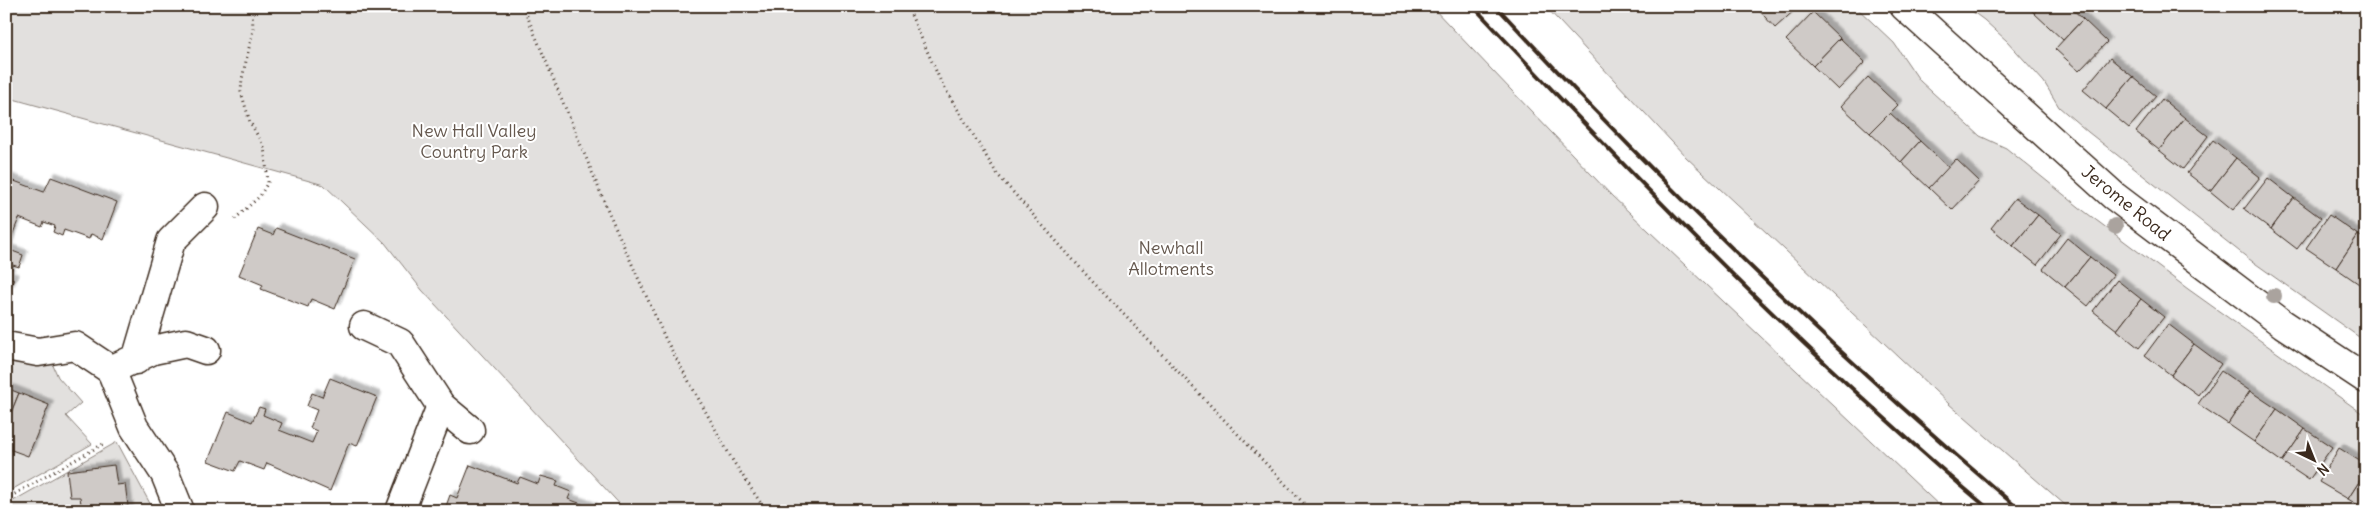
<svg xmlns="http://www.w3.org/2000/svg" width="2372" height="517" viewBox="0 0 2372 517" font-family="Delius,sans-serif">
<defs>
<filter id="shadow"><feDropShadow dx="4.5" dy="-4.5" stdDeviation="1" flood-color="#0004"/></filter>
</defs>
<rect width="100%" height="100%" fill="#fff"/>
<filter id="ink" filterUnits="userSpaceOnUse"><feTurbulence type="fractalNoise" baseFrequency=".02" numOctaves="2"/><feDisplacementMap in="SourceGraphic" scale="10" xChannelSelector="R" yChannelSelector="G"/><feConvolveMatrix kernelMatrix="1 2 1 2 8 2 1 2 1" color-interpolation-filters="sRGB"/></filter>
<g filter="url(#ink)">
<!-- green -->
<g fill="#e2e0de" stroke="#8e857e">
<path d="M6,6H1431L1612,196L1945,511H626L422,290L385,243L324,185L6,97Z"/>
<path d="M1545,6H1855L1894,43L1920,81L1980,136L2006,148L2084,211L2188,289L2366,416V511H2072L1949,404L1686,157Z"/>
<path d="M1965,6H2366V342L2249,259L2088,132L2059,107L2044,82L2007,41L1984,20Z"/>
<path d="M15,361L52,363L58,377L81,403L66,416L92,444L6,493V363Z"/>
<path d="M117,442L154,511H6V505Z"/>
</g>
<!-- building -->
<g fill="#cfcac7" stroke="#3b2a1e" filter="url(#shadow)">
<path d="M1755,6H1799L1775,28Z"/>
<path d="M2027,6H2041L2034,13Z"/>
<path d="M2041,6H2069L2083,19L2063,40L2034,13Z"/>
<path d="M1813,12L1840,38L1813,66L1786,40Z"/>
<path d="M2083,19L2107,42L2079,71L2055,49Z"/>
<path d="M1840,38L1865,62L1838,90L1813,66Z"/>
<path d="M2110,58L2133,77L2106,109L2083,90Z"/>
<path d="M1868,77L1898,105L1870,133L1841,106Z"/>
<path d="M2133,77L2156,96L2129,128L2106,109Z"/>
<path d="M2162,99L2185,118L2159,150L2136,132Z"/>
<path d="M1890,113L1920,141L1901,162L1870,133Z"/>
<path d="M2185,118L2208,136L2183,169L2159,150Z"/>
<path d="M2213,140L2236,158L2210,191L2187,173Z"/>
<path d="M1920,141L1949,168L1929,188L1901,162Z"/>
<path d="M2236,158L2260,177L2233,210L2210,191Z"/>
<path d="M1956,159L1979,181L1952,210L1929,188Z"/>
<path d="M51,177L117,202L103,239L91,234L89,239L64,230L62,236L53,232L55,226L44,222L42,227L19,218L7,249L23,255L19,267L13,265L8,277L14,279L9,290L6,289V178L44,192Z"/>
<path d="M2268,178L2294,198L2271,229L2244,209Z"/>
<path d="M2015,198L2038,215L2013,246L1991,228Z"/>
<path d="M2294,198L2321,218L2297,249L2271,229Z"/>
<path d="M2038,215L2061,234L2037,265L2013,246Z"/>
<path d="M2329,215L2358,235L2336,268L2306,248Z"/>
<path d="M276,228L355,259L335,309L311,299L308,307L261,289L263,285L239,275L258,229L273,235Z"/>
<path d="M2358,235L2366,240V281L2362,286L2336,268Z"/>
<path d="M2067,238L2090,257L2065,287L2043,269Z"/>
<path d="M2090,257L2113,275L2088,306L2065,287Z"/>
<path d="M2117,280L2141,299L2117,330L2093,311Z"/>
<path d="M2141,299L2164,317L2139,348L2117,330Z"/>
<path d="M2168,324L2194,344L2171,375L2145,355Z"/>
<path d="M2194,344L2221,364L2198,395L2171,375Z"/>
<path d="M2221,371L2250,391L2228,424L2198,404Z"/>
<path d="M330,378L377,397L357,446L349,443L330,491L267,463L264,470L240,461L235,471L208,461L228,412L252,422L259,407L265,409L263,415L282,423L279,430L312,443L317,431L310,428L317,410L307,406L312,393L322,397Z"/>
<path d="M6,388L19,393L6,425Z"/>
<path d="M2250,391L2277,409L2254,442L2228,424Z"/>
<path d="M19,393L49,405L28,456L6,448V425Z"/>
<path d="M2277,409L2305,429L2282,462L2254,442Z"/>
<path d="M2305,429L2332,447L2309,480L2282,462Z"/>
<path d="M2339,448L2366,465V471L2348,499L2319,482Z"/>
<path d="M114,465L117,485L125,484L128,506L82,511L80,497H70L67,471Z"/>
<path d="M470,465L517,483L520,477L538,484L541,476L558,481L556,486L571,492L568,499L593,508L592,511L445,509L450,495L457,498Z"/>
<path d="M2366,471V510L2348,499Z"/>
<path d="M128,506L129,511H95Z"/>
</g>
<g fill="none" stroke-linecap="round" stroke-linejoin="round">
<!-- minor casing -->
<g stroke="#3b2a1e" stroke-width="31">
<g id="minor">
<path d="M1904,6L2114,196L2283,324L2366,379"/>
<path d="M364,326L400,343L441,406L470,430"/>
<path d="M6,346L38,352L75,346L111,370L153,350L186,343L206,350"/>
<path d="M136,360L171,241L205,207"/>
<path d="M111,370L134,427L165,474L180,511"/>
<path d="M400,511L441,406"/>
</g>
</g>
<!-- path -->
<g stroke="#3b2a1e" stroke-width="3" stroke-dasharray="1 4" stroke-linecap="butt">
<path d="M523,6L609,213L666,340L733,461L766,511"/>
<path d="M907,6L941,82L997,174L1090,279L1311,511"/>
<path d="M235,219L260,196L268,182L264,147L250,122L241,92L242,79L253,30L252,6"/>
<path d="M6,499L105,443"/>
</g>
<!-- minor -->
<use href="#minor" stroke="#fff" stroke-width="28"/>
<!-- rail -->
<g stroke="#3b2a1e" stroke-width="4">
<path d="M1473,6C1638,182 1806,356 1991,511"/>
<path d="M1496,6C1661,184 1835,354 2021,511"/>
</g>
</g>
<!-- trees -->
<g fill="#aaa39e">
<circle cx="2115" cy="226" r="8"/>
<circle cx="2274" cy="296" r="8"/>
</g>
</g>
<g text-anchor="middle" stroke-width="4" stroke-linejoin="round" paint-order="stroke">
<!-- park labels -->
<g font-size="18" fill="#65584e" stroke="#fff">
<text x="474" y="137">New Hall Valley<tspan x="474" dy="21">Country Park</tspan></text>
<text x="1171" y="254">Newhall<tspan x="1171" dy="21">Allotments</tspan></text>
</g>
<!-- street labels -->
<g font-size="18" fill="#3b2a1e" stroke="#fff">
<text transform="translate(2126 203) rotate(39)" y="6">Jerome Road</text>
</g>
</g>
<!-- margin -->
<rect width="2372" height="517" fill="none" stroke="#fff" stroke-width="25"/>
<rect x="12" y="12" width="2347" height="492" fill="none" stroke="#3b2a1e" stroke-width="2" filter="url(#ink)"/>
<!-- north arrow -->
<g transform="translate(2314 460) rotate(137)" stroke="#ffffff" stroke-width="4" paint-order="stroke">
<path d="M0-4L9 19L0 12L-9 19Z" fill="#3b2a1e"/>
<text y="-8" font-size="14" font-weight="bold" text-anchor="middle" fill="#3b2a1e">N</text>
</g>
</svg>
